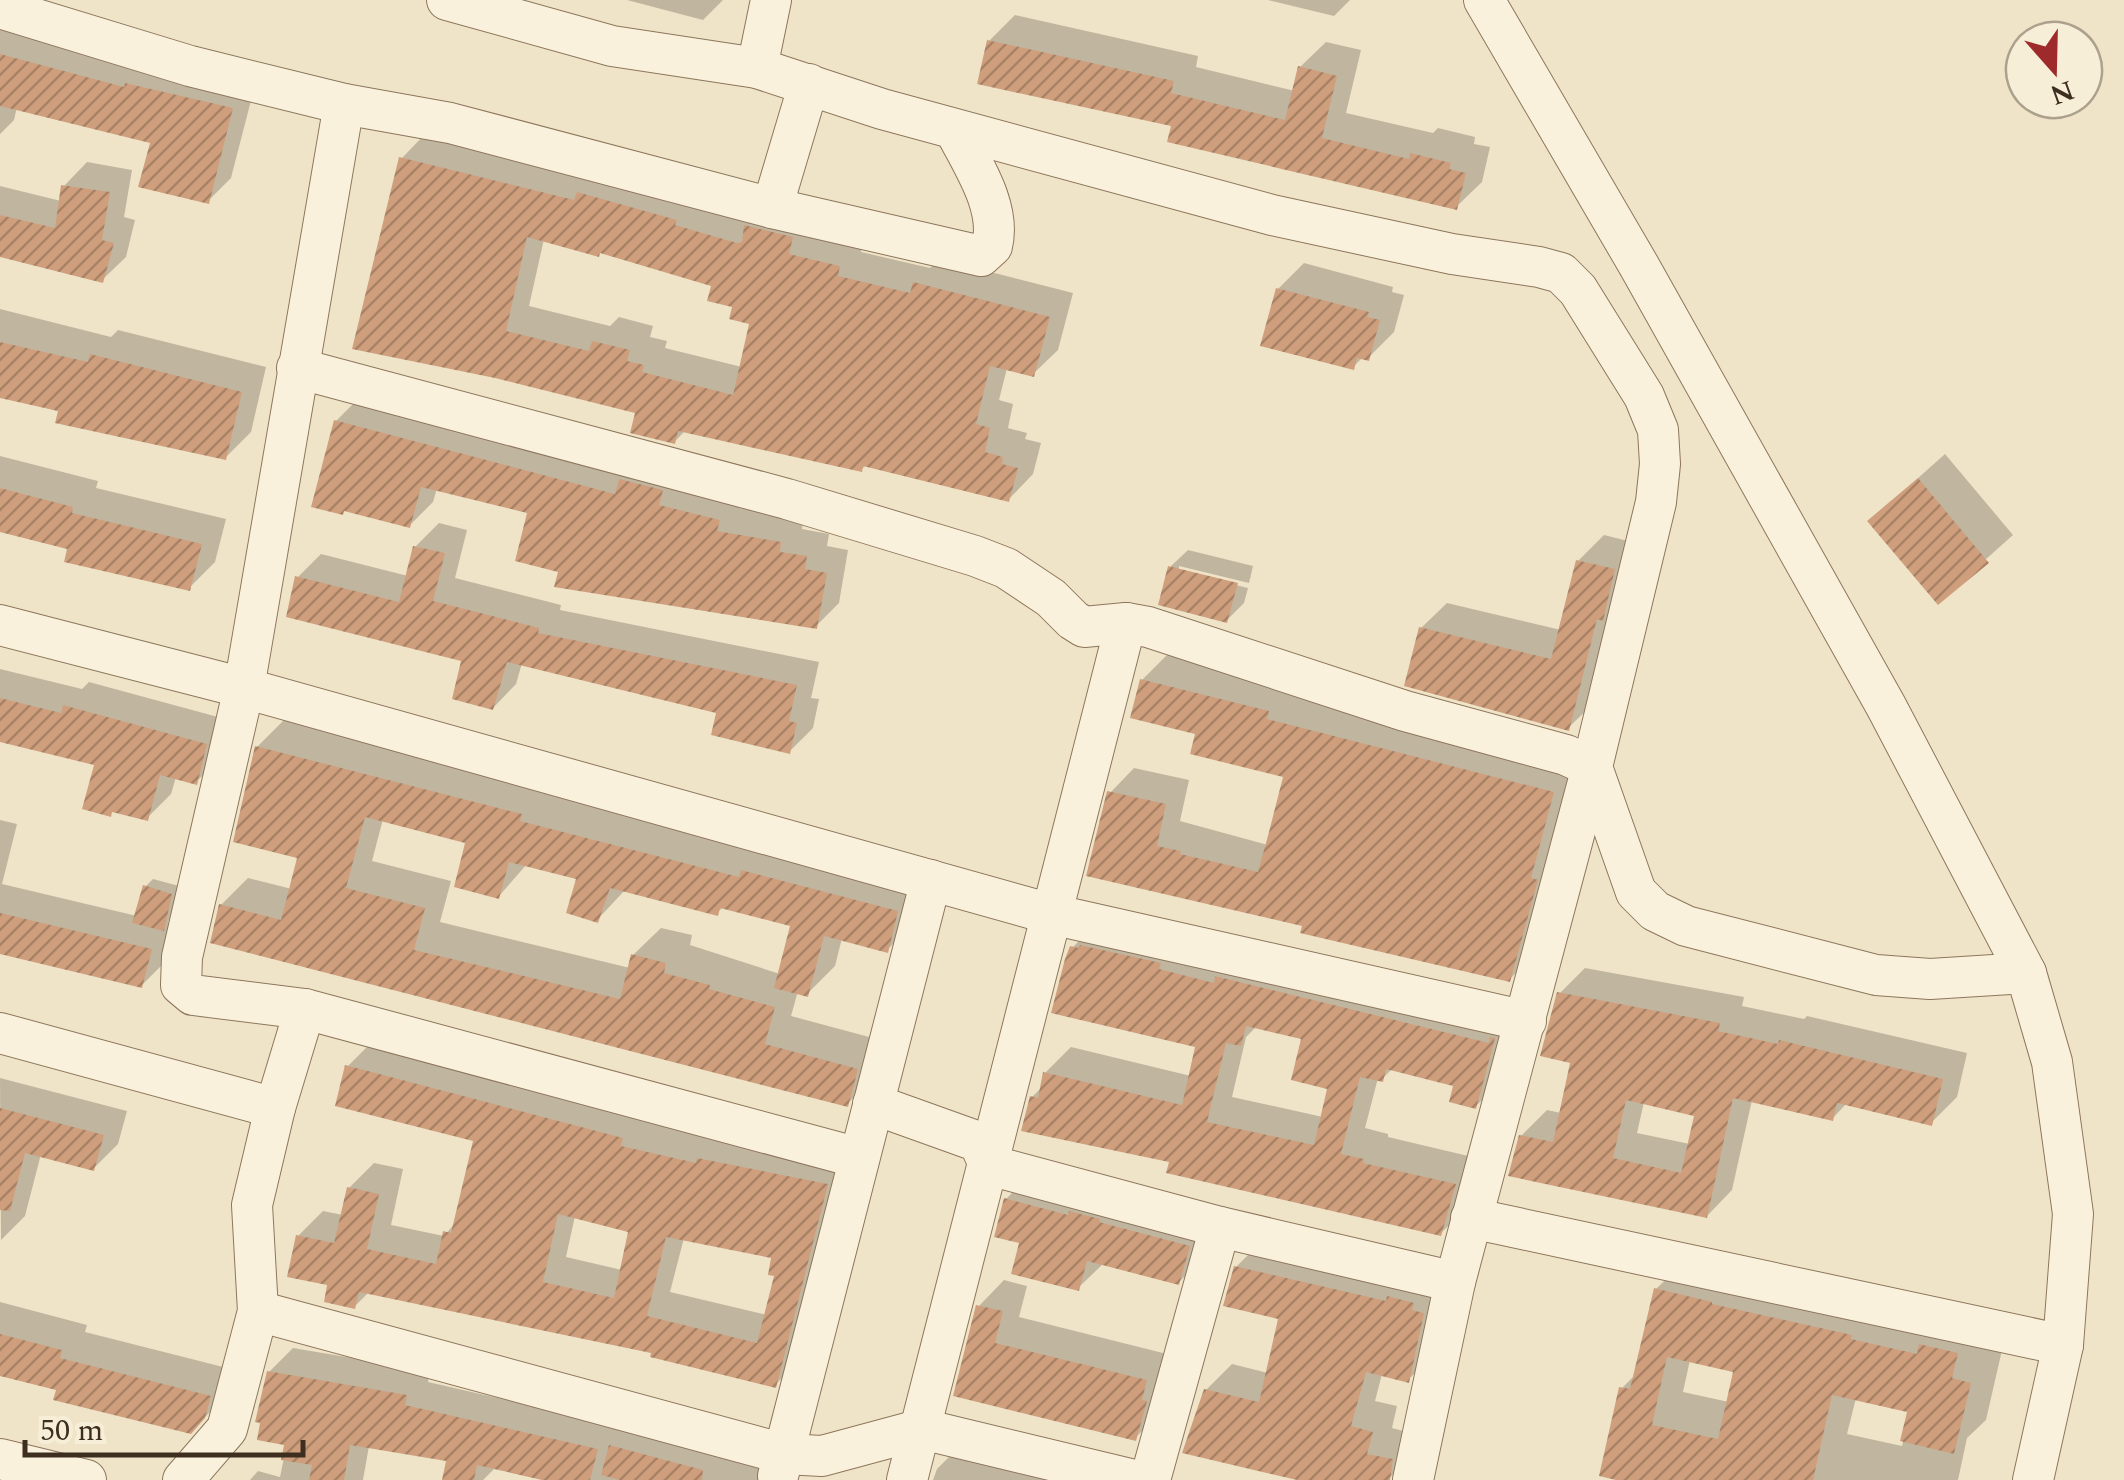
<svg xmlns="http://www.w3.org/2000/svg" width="2124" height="1480" viewBox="0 0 2124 1480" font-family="Spectral,serif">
<defs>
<pattern id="building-hatch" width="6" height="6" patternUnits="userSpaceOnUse" patternTransform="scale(2.5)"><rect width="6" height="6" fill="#cf9f7d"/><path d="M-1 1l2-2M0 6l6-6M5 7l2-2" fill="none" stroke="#a98266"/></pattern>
</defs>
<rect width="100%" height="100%" fill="#f0e4c8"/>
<!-- shadow -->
<g fill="#0003" fill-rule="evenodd">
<path d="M627,0H723L703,20Z"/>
<path d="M1268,0H1350L1334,16Z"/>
<path d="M1015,15L1198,56L1196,67L1295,91L1300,67L1326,42L1361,50L1346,113L1433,133L1438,128L1475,137L1474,144L1490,147L1482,182L1456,207L1174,124L989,41Z"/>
<path d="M0,22L255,85L231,178L208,201L153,141L17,107L14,120L0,134Z"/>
<path d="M426,133L863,242L861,252L930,268L940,259L1073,293L1058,350L1033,374L1007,368L999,400L1013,404L1008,428L1027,433L1025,439L1041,443L1033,474L1009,499L867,464L861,470L686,430L674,442L638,411L496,376L402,158ZM544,239L602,251L714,285L752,322L742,367L665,348L667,341L650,337L653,326L619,317L610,326L529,306Z"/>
<path d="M87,162L132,170L124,217L135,220L126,257L102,280L0,254V186L61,201L64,186Z"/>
<path d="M1304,263L1393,287L1392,292L1404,295L1394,332L1368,358L1363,357L1353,367L1278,289Z"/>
<path d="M0,309L111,337L118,330L266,367L251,432L225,458L0,395Z"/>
<path d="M359,398L742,497L739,508L803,520L802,529L829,534L827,546L848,550L839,603L816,626L561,570L530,511L437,488L433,502L410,525L336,421Z"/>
<path d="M1945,454L2013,535L1938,602L1870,521Z"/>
<path d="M0,456L98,481L96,488L226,519L215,562L189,588L70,547L0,529Z"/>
<path d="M439,523L467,530L455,578L561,605L560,610L819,662L811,698L819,699L813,728L789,752L719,711L522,663L516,684L493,708L464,659L298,577L321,554L408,576L415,547Z"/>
<path d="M1604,535L1640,544L1594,703L1568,728L1421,628L1447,603L1561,630L1578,561Z"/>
<path d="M1188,550L1253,566L1249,583L1179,566V571L1248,588L1244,603L1227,620L1170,567Z"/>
<path d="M1167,655L1292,686L1290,695L1577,768L1534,954L1510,979L1305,924L1089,874L1110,793L1134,768L1189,780L1180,821L1268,845L1286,775L1198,732L1142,680Z"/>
<path d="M0,669L82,689L89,682L229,720L220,758L196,782L176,777L171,794L147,818L114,810L110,814L97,764L0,740Z"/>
<path d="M285,719L548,786L546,794L765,850L925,884L915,922L887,950L842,938L835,966L807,994L798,991L791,1016L884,1041L875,1077L847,1104L221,905L248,878L292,889L300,856L257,747ZM383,819L468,841L499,896L527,864L580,878L597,920L626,889L717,913L724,906L793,924L780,974L690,945L692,935L661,928L633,955L630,968L440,922L451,881L372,861Z"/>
<path d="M0,820L17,824L2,884L137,916L145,887L153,879L179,886L168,923L175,925L166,961L142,985L0,952Z"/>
<path d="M1098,922L1514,1017L1502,1080L1476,1106L1456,1084L1393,1068L1382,1079L1378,1078L1365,1128L1388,1134V1137L1481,1159L1466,1208L1440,1234L1172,1160L1032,1097L1043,1086L1045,1073L1071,1047L1191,1076L1198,1045L1072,948ZM1257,1026L1304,1038L1330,1087L1323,1117L1232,1097L1246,1037Z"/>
<path d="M1585,968L1744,997L1742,1006L1804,1019L1807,1016L1967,1053L1957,1097L1931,1123L1847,1103L1832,1119L1752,1100L1732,1190L1707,1216L1521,1136L1547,1110L1561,1113L1573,1061L1559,994ZM1644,1102L1697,1114L1690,1144L1637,1133Z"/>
<path d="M372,1042L646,1113L644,1121L721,1138L852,1159L800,1360L775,1385L654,1351L369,1292L355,1306L330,1283L298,1236L323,1211L343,1215L349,1188L374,1163L403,1169L391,1225L444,1236L456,1222L476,1139L347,1067ZM575,1216L631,1230L622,1270L566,1257ZM684,1238L774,1256L777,1274L767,1315L670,1292Z"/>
<path d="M0,1078L127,1111L118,1144L94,1168L41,1154L25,1216L1,1240Z"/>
<path d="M1032,1173L1214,1220L1205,1256L1179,1282L1104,1263L1078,1288L1022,1241L1006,1199Z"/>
<path d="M1262,1241L1436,1285L1434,1354L1408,1380L1382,1374L1375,1401L1397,1406L1392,1428L1407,1432L1398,1469L1388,1480H1308L1206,1390L1232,1364L1268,1373L1281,1318L1236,1267Z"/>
<path d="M1690,1256L2002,1350L1986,1420L1967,1438L1958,1480H1627L1622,1388L1636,1374L1656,1289ZM1690,1360L1736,1371L1729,1402L1683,1392ZM1856,1398L1910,1410L1902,1446L1847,1434Z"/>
<path d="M1004,1280L1027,1286L1019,1317L1171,1355L1161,1412L1135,1438L956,1394L979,1306Z"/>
<path d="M0,1302L87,1325L85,1332L235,1370L217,1405L190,1432L59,1389L0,1373Z"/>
<path d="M293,1348L430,1371L428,1382L780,1462L775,1480H553L494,1469L483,1480H444L449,1459L369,1446L363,1480H250L258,1471L280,1477L287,1443L269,1372Z"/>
<path d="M966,1440L1115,1480H933L937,1469Z"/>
</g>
<!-- building -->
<g fill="url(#building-hatch)" fill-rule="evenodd">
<path d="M987,40L1174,81L1171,93L1285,120L1298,66L1337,76L1322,138L1409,159L1410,153L1451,163L1449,169L1466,173L1457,210L1167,142L1171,126L977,84Z"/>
<path d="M0,54L124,87L125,83L233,108L209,204L138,187L150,143L0,106Z"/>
<path d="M399,157L574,200L577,192L677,220L675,225L737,243L742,242L744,225L793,237L789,254L840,266L838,276L910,293L913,282L1050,317L1034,377L990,366L976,424L990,428L985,452L1003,457L1002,464L1018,468L1009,502L863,466L862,472L678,431L675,444L630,433L635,413L495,378L352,349ZM527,237L599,257L600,253L711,286L707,301L732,307L729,319L749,324L733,395L642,372L644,365L627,361L630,350L592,341L589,351L506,331Z"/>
<path d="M61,185L110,192L102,240L114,243L103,283L0,257V215L55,228Z"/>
<path d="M1276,288L1369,312L1367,317L1380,320L1369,361L1357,358L1354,370L1260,346Z"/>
<path d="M0,342L88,362L90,354L242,392L226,460L55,423L58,411L0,398Z"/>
<path d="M334,420L615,494L619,479L663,490L659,505L720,520L717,531L781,542L780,552L807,556L805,569L827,573L817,629L554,587L558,572L515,561L527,513L421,487L410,528L344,511L343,515L311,507Z"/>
<path d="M1918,478L1989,563L1938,605L1867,521Z"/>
<path d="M0,488L73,507L72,513L202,544L190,591L64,562L67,549L0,532Z"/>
<path d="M413,546L445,553L433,601L539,628L538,633L797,685L789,721L797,723L790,754L711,735L716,713L507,662L493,710L452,699L461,661L286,617L295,576L399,602Z"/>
<path d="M1576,560L1615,569L1603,621L1597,619L1569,731L1404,686L1419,627L1551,659Z"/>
<path d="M1168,566L1238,583L1227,623L1158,605Z"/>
<path d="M1140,679L1269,711L1267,719L1554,792L1531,878L1538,880L1510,982L1300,933L1302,926L1086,876L1107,791L1166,804L1157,846L1181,851L1180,854L1258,872L1269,832L1283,777L1190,754L1195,734L1130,718Z"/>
<path d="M0,698L61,713L63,705L207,744L197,785L160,775L148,821L112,812L111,817L82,809L94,765L0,742Z"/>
<path d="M255,746L522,814L520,821L739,877L741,870L898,911L888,953L824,936L808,997L774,988L790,926L720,908L718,916L610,888L598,923L566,913L576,879L509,862L499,899L454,887L465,843L365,817L346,888L425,908L414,950L620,999L631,954L666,963L664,973L710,985L709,989L775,1007L765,1044L858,1069L848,1107L210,943L219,904L281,920L297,858L233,842Z"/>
<path d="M143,885L172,894L164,931L132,923Z"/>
<path d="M0,913L152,949L142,988L0,954Z"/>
<path d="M1080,945L1161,963L1159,969L1214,983L1215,976L1489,1043L1490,1037L1495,1038L1476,1109L1449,1102L1453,1086L1386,1069L1383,1082L1360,1077L1341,1154L1364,1159L1363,1163L1456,1184L1441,1236L1166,1173L1169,1162L1021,1131L1030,1096L1038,1098L1043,1072L1182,1105L1195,1047L1051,1013L1065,959L1070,946L1079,948ZM1246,1026L1301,1039L1291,1080L1327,1089L1314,1145L1207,1122L1226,1043L1241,1046Z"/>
<path d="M1557,992L1720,1023L1718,1031L1778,1044L1779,1040L1943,1079L1932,1126L1837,1103L1833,1121L1733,1098L1707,1218L1508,1176L1519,1135L1553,1142L1570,1063L1540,1056ZM1626,1100L1694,1116L1681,1173L1613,1158Z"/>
<path d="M345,1065L623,1138L621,1146L696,1163L697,1158L828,1184L776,1388L650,1357L651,1353L359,1292L355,1309L324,1302L327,1285L287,1277L296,1235L334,1243L347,1187L379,1194L367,1249L436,1264L443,1231L451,1233L473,1141L335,1106ZM558,1214L628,1232L614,1298L543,1282ZM666,1237L771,1258L768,1275L774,1276L757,1343L647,1316Z"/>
<path d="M0,1108L104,1135L94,1171L25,1153L10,1211L0,1210Z"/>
<path d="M1004,1198L1068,1215L1069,1211L1100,1219L1099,1222L1190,1246L1179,1285L1087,1261L1079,1291L1011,1274L1019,1243L994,1237Z"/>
<path d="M1234,1266L1386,1301L1387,1296L1414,1303L1412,1310L1424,1313L1409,1383L1366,1372L1351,1426L1373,1432L1367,1454L1393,1459L1390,1480H1297L1182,1453L1204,1389L1259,1402L1278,1319L1223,1306Z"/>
<path d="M1654,1288L1712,1302V1304L1852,1335L1851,1339L1917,1354L1919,1344L1958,1353L1952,1378L1971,1383L1954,1454L1900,1441L1907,1412L1832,1395L1813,1480H1616L1599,1476L1619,1387L1630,1389ZM1667,1357L1733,1372L1718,1439L1652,1425Z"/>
<path d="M976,1305L1003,1311L995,1343L1147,1380L1142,1400L1147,1401L1136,1441L953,1396Z"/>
<path d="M0,1334L62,1350L60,1358L211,1396L205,1418L191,1434L53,1400L56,1390L0,1376Z"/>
<path d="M267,1371L407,1395L405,1405L598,1449L590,1480H542L477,1465L474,1480H442L446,1461L350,1445L344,1480H309L312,1465L281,1460L284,1445L257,1440L260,1423L255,1422Z"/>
<path d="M609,1445L703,1470L702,1480H620L601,1475Z"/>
</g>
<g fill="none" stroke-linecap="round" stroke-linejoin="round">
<!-- minor casing -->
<g stroke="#8d765c" stroke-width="42">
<g id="minor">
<path d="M447,0L612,46L757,68L882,109L1272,215L1452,254L1539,267L1561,273L1578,290L1644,396L1658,430L1660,464L1656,502L1592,767L1455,1282L1413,1480"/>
<path d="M1484,0L1638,264L1886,706L2026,973L2052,1062L2073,1214L2063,1345L2033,1480"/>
<path d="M0,8L190,66L344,104L450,123L772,208L981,256L992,246C1002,207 972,164 955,130"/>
<path d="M757,68L771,0"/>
<path d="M344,104L244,688L182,957L181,985L193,995L305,1009L859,1158"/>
<path d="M772,208L809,84"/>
<path d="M297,368L787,499L975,556L1006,568L1051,598L1073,620L1084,627L1126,623L1148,627L1405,711L1566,755L1592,767L1636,892L1655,911L1686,926L1876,975L1930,979L2026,973"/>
<path d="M0,625L244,688L1051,914L1526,1021"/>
<path d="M0,1033L275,1108"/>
<path d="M873,1104L979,1142L989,1165L1220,1227L1455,1282"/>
<path d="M1471,1218L2063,1345"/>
<path d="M258,1311L784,1454L822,1456L922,1429L1134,1480"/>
<path d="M0,1459L86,1480"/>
<path d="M778,1476L931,880"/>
<path d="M183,1480L227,1429L258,1311L252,1205L275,1108L305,1009"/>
<path d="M907,1480L1126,623"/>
<path d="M1150,1480L1220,1227"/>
</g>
</g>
<!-- minor -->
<use href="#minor" stroke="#faf1dc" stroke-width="40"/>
</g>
<!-- north arrow -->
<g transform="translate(2054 70) rotate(160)"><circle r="48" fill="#f7eed8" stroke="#ada18e" stroke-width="2.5"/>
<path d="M0-8L18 38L0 25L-18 38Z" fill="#9e2a2b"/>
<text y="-15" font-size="28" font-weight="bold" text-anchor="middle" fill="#3d2e20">N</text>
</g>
<!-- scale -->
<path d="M25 1440v15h278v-15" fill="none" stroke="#3d2e20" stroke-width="5"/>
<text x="40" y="1440" font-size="30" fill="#3d2e20" stroke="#f7eed8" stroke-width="8" paint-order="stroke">50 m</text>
</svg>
